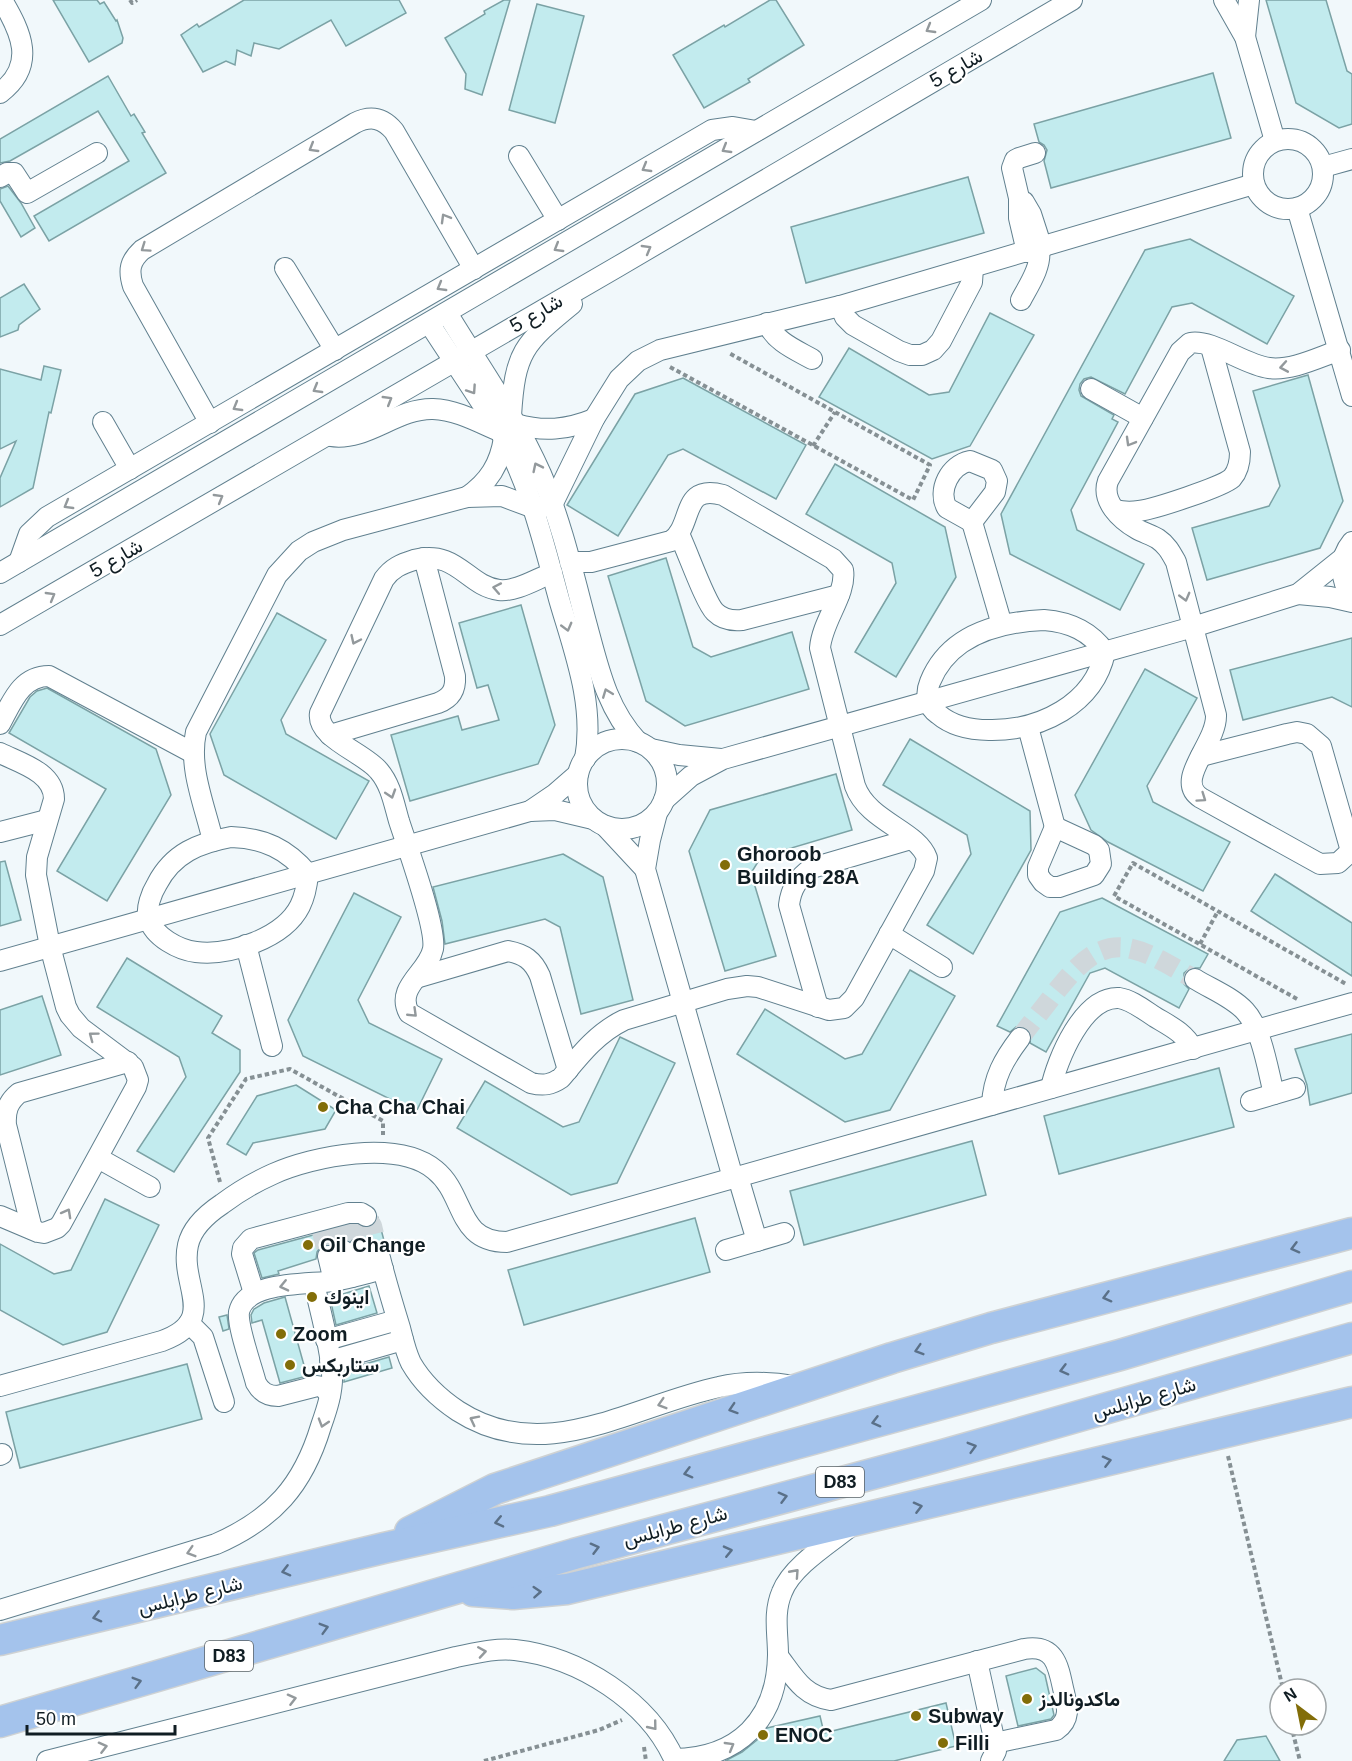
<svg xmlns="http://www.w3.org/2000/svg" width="1352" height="1761" viewBox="0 0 1352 1761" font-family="Helvetica,Vazirmatn,sans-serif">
<rect width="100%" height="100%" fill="#f1f8fb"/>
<!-- building -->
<g fill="#c2ebee" stroke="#7ba2a5" stroke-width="1.5">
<path d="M53,0H97L100,4L104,2L116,21L117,20L123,38L122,43L89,62Z"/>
<path d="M244,0H399L406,13L346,46L331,20L279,49L254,43L251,56L237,50L235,65L226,61L203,72L181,35L197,24L199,27Z"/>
<path d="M504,0H510L482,95L465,89L466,74L445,38L485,14L484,11Z"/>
<path d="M770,0H776L804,45L748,79L750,82L704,108L673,55L724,25L725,27Z"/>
<path d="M1266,0H1326L1347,71L1352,74V124L1339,128L1296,103Z"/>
<path d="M537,4L584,16L555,123L509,110Z"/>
<path d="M1213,73L1231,138L1051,188L1044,161L1047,150L1044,145L1039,142L1034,124Z"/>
<path d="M108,76L131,116L134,114L145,132L142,133L166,173L49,241L34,216L129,161L98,111L10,161L0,163V139Z"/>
<path d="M968,177L984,233L806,283L791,227Z"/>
<path d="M8,186L21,203L35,228L21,237L0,201V189Z"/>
<path d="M1190,239L1294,296L1267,344L1192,303L1172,307L1125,394L1091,377L1084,379L1080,384L1079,390L1081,396L1114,415L1112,419L1118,422L1071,510L1077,530L1144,564L1120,610L1010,554L1001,514L1145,250Z"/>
<path d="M24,284L40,309L19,325L18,330L0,337V298Z"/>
<path d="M990,313L1034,335L970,446L932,459L819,397L849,348L929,395L949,392Z"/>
<path d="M44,366L61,370L51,413L49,412L33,488L0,507V478L16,441L0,449V369L41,380Z"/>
<path d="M1308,375L1343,501L1320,548L1207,580L1192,528L1269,506L1280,486L1253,391Z"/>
<path d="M683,378L806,445L776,499L683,449L668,455L618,536L567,505L635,394Z"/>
<path d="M835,464L945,527L956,577L896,677L855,652L896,583L892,563L806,514Z"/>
<path d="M666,558L693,647L711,657L792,632L809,689L685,726L646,701L608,576Z"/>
<path d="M521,605L555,725L538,764L410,801L391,735L458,716L462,730L499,720L488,685L477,688L459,623Z"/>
<path d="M277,613L326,640L281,720L286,734L369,781L336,839L224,775L210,734Z"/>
<path d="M1352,638V707L1332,697L1243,720L1230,670Z"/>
<path d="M1145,669L1197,698L1147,786L1153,802L1230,842L1203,891L1108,842L1091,830L1075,795Z"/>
<path d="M47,688L156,749L171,795L107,901L57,871L106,789L9,733L30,697L37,691Z"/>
<path d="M910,739L1030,811L1031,850L973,954L927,925L971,854L967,835L883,785Z"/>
<path d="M836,774L852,830L761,857L751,873L776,956L725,971L689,851L710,810Z"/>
<path d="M563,854L603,877L633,1000L581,1014L560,927L545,919L445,944L442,921L433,887Z"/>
<path d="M5,861L21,920L0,926V862Z"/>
<path d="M1275,874L1352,923V976L1251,911Z"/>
<path d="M354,893L401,917L358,1000L369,1023L442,1059L416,1112L303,1056L288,1020Z"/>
<path d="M1102,898L1208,954L1200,968H1190L1184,973V984L1189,989L1179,1008L1105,968L1090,973L1046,1052L1030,1043L1031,1034L1027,1028L1016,1027L1010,1032L997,1026L1060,912Z"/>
<path d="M127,958L222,1016L212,1033L240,1050V1072L174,1172L137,1151L186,1077L179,1057L97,1007Z"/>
<path d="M910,970L955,996L890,1110L845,1122L737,1054L765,1009L845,1059L862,1054Z"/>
<path d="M42,996L61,1055L0,1075V1010Z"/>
<path d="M1352,1034V1093L1310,1105L1307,1085L1295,1049Z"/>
<path d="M620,1037L675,1063L617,1183L571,1195L457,1128L485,1081L563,1127L579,1122Z"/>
<path d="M1219,1068L1234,1127L1059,1174L1044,1116Z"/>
<path d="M296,1085L336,1110L325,1129L253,1143L246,1155L227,1144L257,1096Z"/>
<path d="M972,1141L986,1195L804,1245L790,1191Z"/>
<path d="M105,1199L159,1225L107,1332L63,1345L0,1310V1244L54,1274L71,1270Z"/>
<path d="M378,1218L386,1248L378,1246L372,1249L368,1240L361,1236L355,1237L350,1241L341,1239L334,1246L326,1244L320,1247L317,1252L316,1259L278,1271L279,1274L262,1278L254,1253L258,1250L350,1225L365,1228L371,1227Z"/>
<path d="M695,1218L710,1272L524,1325L508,1270Z"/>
<path d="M369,1286L377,1313L336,1325L330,1298Z"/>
<path d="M285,1297L307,1376L280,1383L262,1320L252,1323L251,1315L254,1309L264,1303Z"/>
<path d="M227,1315L229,1329L223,1331L219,1317Z"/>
<path d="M389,1357L392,1368L344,1382V1370Z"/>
<path d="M187,1364L202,1419L20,1468L6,1412Z"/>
<path d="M1036,1668L1045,1675L1054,1715L1051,1719L1018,1726L1006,1676Z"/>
<path d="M946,1703L956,1746L894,1761H725L742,1752L757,1740L767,1728L820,1716L824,1733Z"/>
<path d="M1266,1736L1280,1761H1224L1237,1740Z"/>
</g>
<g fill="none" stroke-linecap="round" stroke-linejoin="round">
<!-- minor-tunnel -->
<g stroke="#cfd7db" stroke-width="20" stroke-dasharray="20 10" stroke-linecap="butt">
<path d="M1020,1038C1031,1023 1043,1009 1054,994C1075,969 1096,940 1132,949C1154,954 1175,969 1195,979"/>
<path d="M366,1216L372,1226L380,1258"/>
<path d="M350,1220L359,1248"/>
<path d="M337,1224L344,1251"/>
<path d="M321,1228L328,1256"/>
</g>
<!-- minor casing -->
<g stroke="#61808f" stroke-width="22">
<g id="minor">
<path d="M1224,0L1245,37L1275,141"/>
<path d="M1245,37L1249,0"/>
<path d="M0,93C37,65 21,32 2,0"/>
<circle cx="1288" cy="174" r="35"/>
<path d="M519,156L558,220"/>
<path d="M1323,167L1352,159"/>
<path d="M0,177L7,173H14L27,193L97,153"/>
<path d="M1024,202L1031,214L1042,248"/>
<path d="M1297,208L1352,396"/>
<path d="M1027,252L1019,218V198L1012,168L1015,160L1019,158L1035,153"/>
<path d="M285,268L335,350"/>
<path d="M1021,300C1029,285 1042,266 1039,249"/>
<path d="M840,306L845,317L853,325L899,351L910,355H922L933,350L941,341L972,282L973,268"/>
<path d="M447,313C479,366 516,417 541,474C561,521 573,573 586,622C598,666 606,708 638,742"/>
<path d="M429,323L500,431C530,484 543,541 559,599C574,651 595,704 585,759"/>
<path d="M767,323C776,342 794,349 812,359"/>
<path d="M1340,350C1319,357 1292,371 1269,368C1244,365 1213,339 1190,343L1180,352L1108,481C1101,501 1120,519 1137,529C1144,533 1152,535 1158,539C1167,545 1171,553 1176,562L1216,715C1217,744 1173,780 1201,798L1320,864L1338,863L1352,850"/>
<path d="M1091,389L1143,418"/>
<path d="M511,416C515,352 523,344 572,304"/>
<path d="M103,422L130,469"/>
<path d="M210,423L133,286C128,270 130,261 142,250L355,123C371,115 383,118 394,131L474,269"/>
<path d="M516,424C543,432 567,430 594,419"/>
<path d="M330,436C367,442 396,408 433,409C457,410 478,422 499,431"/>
<path d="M970,461L992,470L997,481L995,492L972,522L947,508C937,490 950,465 970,461Z"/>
<path d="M467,497C489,482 500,464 504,438"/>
<path d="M1115,510C1123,512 1131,512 1139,511C1154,509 1222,487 1232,478C1239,470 1240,461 1240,452L1211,347"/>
<path d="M972,522L1002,625"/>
<path d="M679,534C687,550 705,602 715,612C723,620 732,621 742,620L839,595"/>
<path d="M1352,542C1338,559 1340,580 1352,597"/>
<path d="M19,562L29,534L47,517L712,130L733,127L756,131"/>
<path d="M0,573L981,0"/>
<path d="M552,573C536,579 516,592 499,590C467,586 457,549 414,560C401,564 392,568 384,579L320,713C316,738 365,753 379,771C391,785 394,804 399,821C407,846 437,928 433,949C428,973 395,987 409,1013L531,1083C543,1086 551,1085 561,1078C580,1055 597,1033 624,1020L727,989L747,986L758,987L829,1010L844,1008L854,998L924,871L927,858C917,830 868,822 855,786L820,648C822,621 847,594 843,570L833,559L723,495C680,483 694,526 671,541L591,562H570"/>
<path d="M1298,594L1330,597L1352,602"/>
<path d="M1044,620C1070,622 1090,631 1105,652C1094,705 1039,731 989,730C971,730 952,726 938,714C927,706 925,694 930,682C949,635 998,622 1044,620Z"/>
<path d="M0,625L617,267L1072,0"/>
<path d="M0,724C12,702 21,676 49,676L193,753"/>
<path d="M1028,727L1055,827"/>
<path d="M330,735L438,703C451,698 456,690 455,676L424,558"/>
<circle cx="622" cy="784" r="45"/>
<path d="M651,749L679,755L721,759"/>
<path d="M0,753C20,763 54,772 54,799L37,857L36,875L50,946L66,1007L70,1015L81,1028L133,1067L138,1080L136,1087L61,1224L57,1228L44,1233L38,1232L0,1216"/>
<path d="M1201,756L1287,734L1297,732L1307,734L1321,746L1351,851"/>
<path d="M664,800L691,776L723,759L1193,627L1298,594L1343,558"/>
<path d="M530,811L555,794L578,774"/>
<path d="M657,813L650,840L645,869L733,1178"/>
<path d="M605,826L645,869"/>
<path d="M1055,827L1094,845L1099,850L1101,864L1094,875L1059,887H1050L1043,882L1038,875V867Z"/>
<path d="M0,832L47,820"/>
<path d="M231,837C264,838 287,849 308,874C307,885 305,896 300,906C284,938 230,956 196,952C179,950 154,937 149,919C145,909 152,892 157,884C173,853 199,843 231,837Z"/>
<path d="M213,841C205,806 188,768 196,732L277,575L299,551L313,542L343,530L467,497L502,496L534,508L552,505L594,419L619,379L638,361L660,350L840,306L1254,184"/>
<path d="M889,934L942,967"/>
<path d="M246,945L272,1046"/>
<path d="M0,961L530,811L555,810L593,819"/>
<path d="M416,978L508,951C524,954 533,960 540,976L568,1070"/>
<path d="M1195,979C1211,989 1232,997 1245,1011C1262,1029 1268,1071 1274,1094"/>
<path d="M818,1007L789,905C791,888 798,878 812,868L911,839"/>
<path d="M1051,1088C1057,1060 1083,996 1119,998C1132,1000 1144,1010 1155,1017C1170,1026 1185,1033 1193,1049"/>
<path d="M1251,1101L1295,1088"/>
<path d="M992,1105C993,1078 1004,1059 1020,1038"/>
<path d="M98,1158L150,1187"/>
<path d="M738,1177L757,1241"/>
<path d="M32,1229L6,1125C5,1111 8,1102 19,1093L128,1062"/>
<path d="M359,1248L366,1273"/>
<path d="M726,1250L784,1233"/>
<path d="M344,1251L352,1277"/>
<path d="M328,1256L334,1281"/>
<path d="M380,1258C386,1282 393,1305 400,1328C403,1340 406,1353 411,1363C422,1382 440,1399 458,1411C545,1467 631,1406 719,1387C744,1381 770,1382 795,1386"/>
<path d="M254,1293L242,1254L243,1248L251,1239L348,1213H361L366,1216"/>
<path d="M189,1323L203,1337L224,1402"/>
<path d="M326,1340L397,1320"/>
<path d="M330,1361L403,1340"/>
<path d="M0,1386L162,1341C220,1320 179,1285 188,1245C192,1227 207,1214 222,1204C238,1192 255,1182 273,1174C313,1156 398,1139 435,1170C466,1195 456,1242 507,1242L1352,1003"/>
<path d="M330,1395L323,1387L317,1386L278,1396C267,1396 261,1392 256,1383C252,1367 237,1326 239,1312C246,1280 310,1285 334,1281C350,1278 367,1273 383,1269"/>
<path d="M0,1455L2,1454"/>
<path d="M0,1610L216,1544C273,1519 303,1486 321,1426C327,1409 333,1391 332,1373C330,1344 320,1311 314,1283"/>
<path d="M778,1656C794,1677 803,1696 831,1700L1024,1649C1054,1644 1058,1664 1063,1688C1067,1705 1072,1719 1056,1730L995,1743"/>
<path d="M977,1661L995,1743L996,1751L991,1761"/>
<path d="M674,1759C738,1758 777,1720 778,1655C778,1633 773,1613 782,1592C792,1566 830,1543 851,1526"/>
<path d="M47,1761L456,1657C476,1653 495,1648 515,1650C579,1657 649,1701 675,1761"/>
</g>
</g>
<!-- highway casing -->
<g stroke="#cfd2d3" stroke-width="33">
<g id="highway">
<path d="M410,1532L495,1489L892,1358L991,1328L1352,1233"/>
<path d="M473,1591L513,1594L567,1589L1352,1402"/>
<path d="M0,1640L384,1548L550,1511L1120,1355L1352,1286"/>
<path d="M0,1722L574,1554L943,1455L1352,1338"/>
</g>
</g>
<!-- path -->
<g stroke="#869094" stroke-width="4" stroke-dasharray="4.5 3" stroke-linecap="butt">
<path d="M130,0L132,3L137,0"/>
<path d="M670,367L913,500L930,465L729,353"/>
<path d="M813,446L835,412"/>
<path d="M1200,944L1218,911"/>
<path d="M1297,999L1114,896L1133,863L1346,984"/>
<path d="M220,1182L208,1138L246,1079L290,1069L383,1121V1135"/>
<path d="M1228,1456L1283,1689"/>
<path d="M1291,1725L1300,1761"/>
<path d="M644,1747L646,1761"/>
<path d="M484,1761L599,1730L622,1720"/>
</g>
<!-- minor -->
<use href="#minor" stroke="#fff" stroke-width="20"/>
<!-- highway -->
<use href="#highway" stroke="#a4c3ec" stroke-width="30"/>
</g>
<!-- one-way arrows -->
<defs><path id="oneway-chevron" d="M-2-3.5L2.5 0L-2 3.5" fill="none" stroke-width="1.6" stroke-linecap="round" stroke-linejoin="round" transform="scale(1.5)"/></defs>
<g stroke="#93999c">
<use href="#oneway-chevron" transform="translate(930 29) rotate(150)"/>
<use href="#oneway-chevron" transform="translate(313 148) rotate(149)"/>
<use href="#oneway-chevron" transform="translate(726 149) rotate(149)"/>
<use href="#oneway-chevron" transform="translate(646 168) rotate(150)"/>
<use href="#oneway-chevron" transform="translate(445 218) rotate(-120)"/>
<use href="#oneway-chevron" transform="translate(145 248) rotate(145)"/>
<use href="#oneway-chevron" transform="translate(558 248) rotate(149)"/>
<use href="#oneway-chevron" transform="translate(647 249) rotate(-30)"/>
<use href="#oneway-chevron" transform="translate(441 287) rotate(150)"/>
<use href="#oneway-chevron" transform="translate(1284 367) rotate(170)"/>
<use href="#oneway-chevron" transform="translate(317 389) rotate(150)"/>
<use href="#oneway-chevron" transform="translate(472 390) rotate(56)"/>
<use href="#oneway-chevron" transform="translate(388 400) rotate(-31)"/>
<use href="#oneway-chevron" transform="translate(237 407) rotate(150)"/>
<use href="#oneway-chevron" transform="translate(1130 442) rotate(120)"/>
<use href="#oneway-chevron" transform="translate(537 467) rotate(-116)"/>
<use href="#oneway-chevron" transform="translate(219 498) rotate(-30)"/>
<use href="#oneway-chevron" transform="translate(68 505) rotate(150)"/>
<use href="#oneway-chevron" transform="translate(497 588) rotate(-169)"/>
<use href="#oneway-chevron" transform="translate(51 596) rotate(-30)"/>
<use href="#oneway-chevron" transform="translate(1185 597) rotate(75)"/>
<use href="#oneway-chevron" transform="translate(567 627) rotate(75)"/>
<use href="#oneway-chevron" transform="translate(355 640) rotate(115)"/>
<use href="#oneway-chevron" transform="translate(607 693) rotate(-111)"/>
<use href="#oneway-chevron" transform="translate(391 794) rotate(72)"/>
<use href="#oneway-chevron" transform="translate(1202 798) rotate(35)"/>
<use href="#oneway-chevron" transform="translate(413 1013) rotate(44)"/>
<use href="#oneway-chevron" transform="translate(93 1036) rotate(-143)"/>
<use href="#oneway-chevron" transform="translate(67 1213) rotate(-61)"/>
<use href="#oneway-chevron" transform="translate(284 1286) rotate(167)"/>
<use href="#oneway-chevron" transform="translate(662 1404) rotate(163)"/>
<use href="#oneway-chevron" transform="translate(474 1420) rotate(-153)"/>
<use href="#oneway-chevron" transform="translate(323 1423) rotate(107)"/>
<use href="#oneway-chevron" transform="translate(191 1552) rotate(163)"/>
<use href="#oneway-chevron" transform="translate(795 1573) rotate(-48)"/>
<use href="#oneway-chevron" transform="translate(482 1652) rotate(-9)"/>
<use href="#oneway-chevron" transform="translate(292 1699) rotate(-14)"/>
<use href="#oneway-chevron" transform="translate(653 1726) rotate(51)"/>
<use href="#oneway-chevron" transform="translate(730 1746) rotate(-30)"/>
<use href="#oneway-chevron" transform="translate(103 1747) rotate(-14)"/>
</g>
<g stroke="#5a7088">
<use href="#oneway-chevron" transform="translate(1295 1248) rotate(165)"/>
<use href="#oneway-chevron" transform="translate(1107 1297) rotate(165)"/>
<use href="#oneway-chevron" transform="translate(919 1350) rotate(163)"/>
<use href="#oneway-chevron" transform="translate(1064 1370) rotate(165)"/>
<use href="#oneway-chevron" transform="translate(733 1409) rotate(162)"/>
<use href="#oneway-chevron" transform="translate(876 1422) rotate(165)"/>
<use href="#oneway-chevron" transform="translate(972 1447) rotate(-16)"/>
<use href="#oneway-chevron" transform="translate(1107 1461) rotate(-14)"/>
<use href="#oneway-chevron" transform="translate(688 1473) rotate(165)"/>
<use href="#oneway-chevron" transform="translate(783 1497) rotate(-15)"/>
<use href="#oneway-chevron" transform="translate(918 1507) rotate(-14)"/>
<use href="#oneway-chevron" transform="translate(499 1522) rotate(167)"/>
<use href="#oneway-chevron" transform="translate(595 1548) rotate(-15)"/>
<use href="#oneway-chevron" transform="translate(728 1551) rotate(-13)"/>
<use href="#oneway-chevron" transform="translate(286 1571) rotate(166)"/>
<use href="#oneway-chevron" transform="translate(537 1592) rotate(-4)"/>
<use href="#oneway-chevron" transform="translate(97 1617) rotate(166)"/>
<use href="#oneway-chevron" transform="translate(324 1628) rotate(-16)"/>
<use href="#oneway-chevron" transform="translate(137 1682) rotate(-16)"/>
</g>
<!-- markers -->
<g fill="#826d08" stroke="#fff" stroke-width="2">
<circle cx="725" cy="865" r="6"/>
<circle cx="323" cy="1107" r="6"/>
<circle cx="308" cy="1245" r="6"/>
<circle cx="312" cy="1297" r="6"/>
<circle cx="281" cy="1334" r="6"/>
<circle cx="290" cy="1365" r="6"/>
<circle cx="1027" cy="1699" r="6"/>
<circle cx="916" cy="1716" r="6"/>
<circle cx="763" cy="1735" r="6"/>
<circle cx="943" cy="1743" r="6"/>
</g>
<g text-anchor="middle" stroke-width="4.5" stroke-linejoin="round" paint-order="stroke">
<!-- shield labels -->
<g fill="#fff" stroke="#586165" stroke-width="1.5">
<rect x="816" y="1467" width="48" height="30" rx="4.5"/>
<rect x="205" y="1641" width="48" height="30" rx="4.5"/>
</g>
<g font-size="18" font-weight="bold" fill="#101d23">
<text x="840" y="1488">D83</text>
<text x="229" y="1662">D83</text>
</g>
<!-- street labels -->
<g font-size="20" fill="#101d23" stroke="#fff">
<text transform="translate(956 68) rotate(-30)" y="7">شارع 5</text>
<text transform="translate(536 313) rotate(-30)" y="7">شارع 5</text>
<text transform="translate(116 558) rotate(-30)" y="7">شارع 5</text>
<text transform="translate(1144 1398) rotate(-16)" y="7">شارع طرابلس</text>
<text transform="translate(675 1526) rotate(-15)" y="7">شارع طرابلس</text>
<text transform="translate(190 1595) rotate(-14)" y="7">شارع طرابلس</text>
</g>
<!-- poi labels -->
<g font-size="20" font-weight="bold" fill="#101d23" stroke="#fff" text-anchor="start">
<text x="737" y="861">Ghoroob<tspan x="737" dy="23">Building 28A</tspan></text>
<text x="335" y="1114">Cha Cha Chai</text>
<text x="320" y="1252">Oil Change</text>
<text x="324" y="1304">اينوك</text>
<text x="293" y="1341">Zoom</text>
<text x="302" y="1372">ستاربكس</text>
<text x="1039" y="1706">ماكدونالدز</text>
<text x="928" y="1723">Subway</text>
<text x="775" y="1742">ENOC</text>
<text x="955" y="1750">Filli</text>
</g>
</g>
<!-- north arrow -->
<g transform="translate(1298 1707) rotate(328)"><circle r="28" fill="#ffffff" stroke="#9fa5a7" stroke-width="1.5"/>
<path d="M0-4.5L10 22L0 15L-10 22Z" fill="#826d08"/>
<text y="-9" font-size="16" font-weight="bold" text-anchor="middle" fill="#101d23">N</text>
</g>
<!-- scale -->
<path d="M27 1725v9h148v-9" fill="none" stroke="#101d23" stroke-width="3"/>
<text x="36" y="1725" font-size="18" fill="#101d23" stroke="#ffffff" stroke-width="4.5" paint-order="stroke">50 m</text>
</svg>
